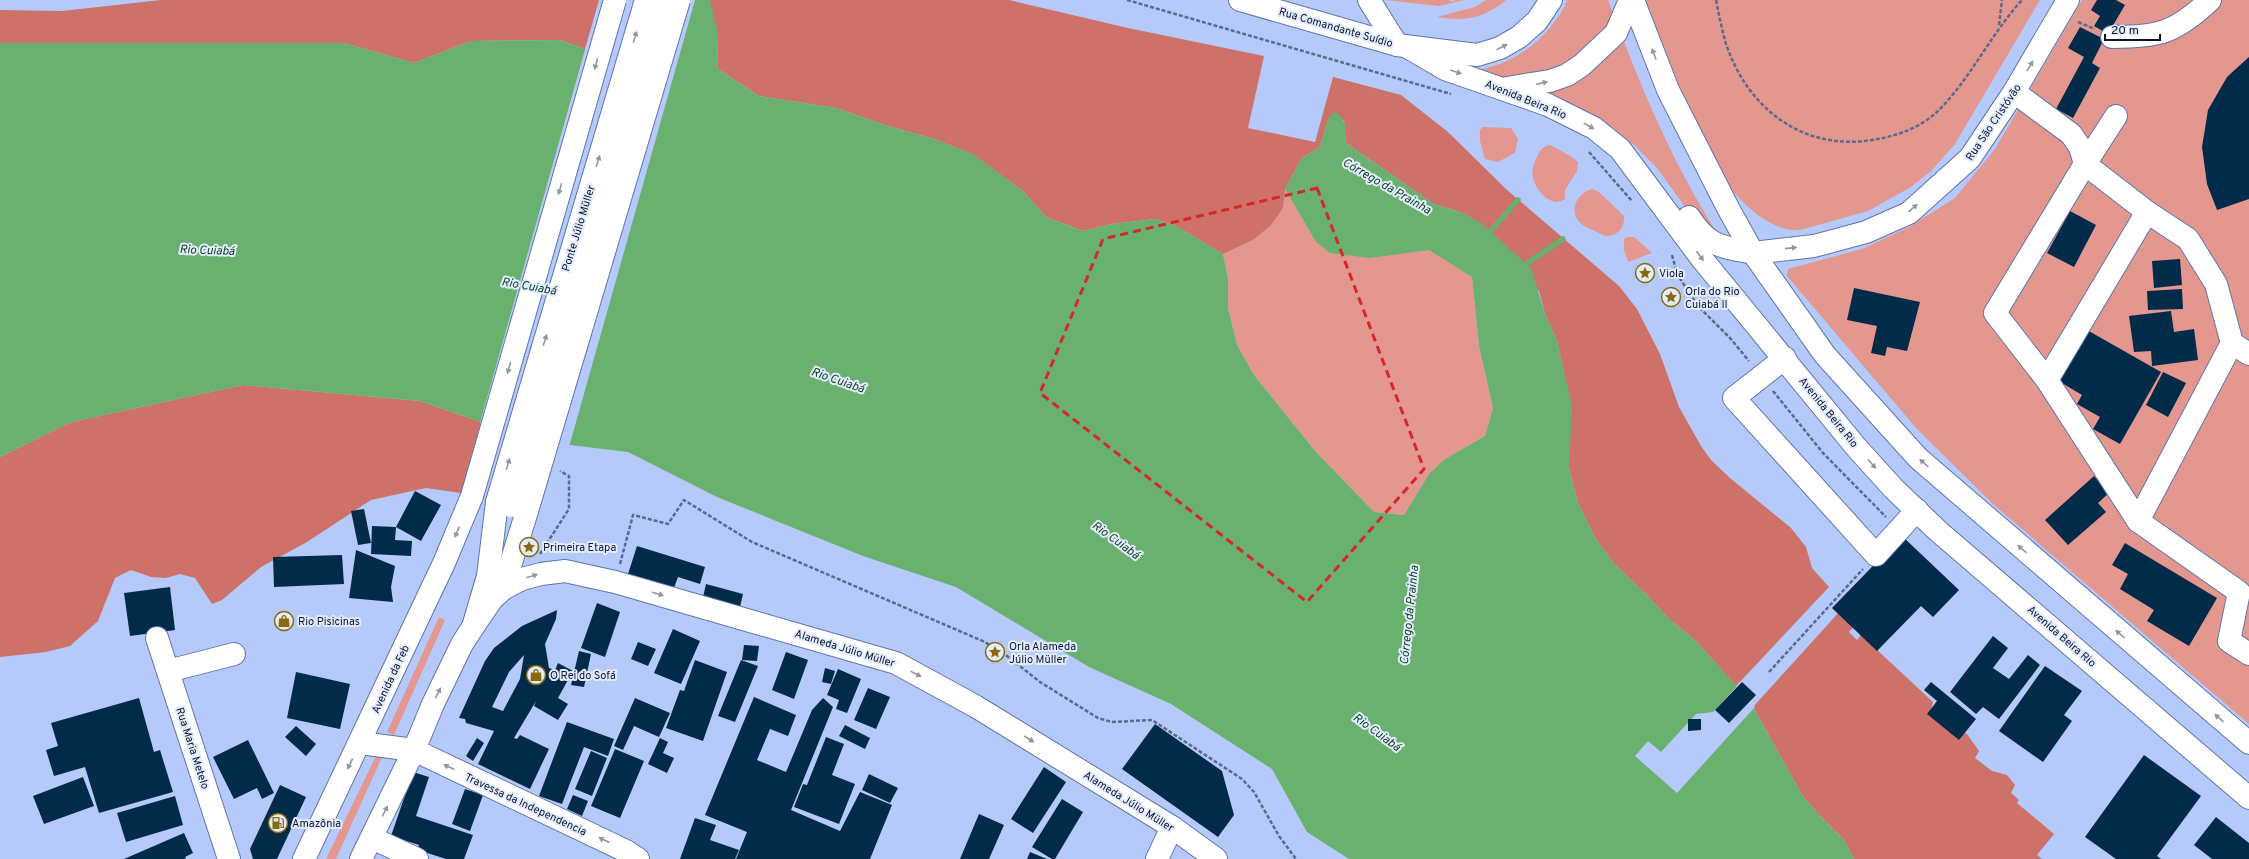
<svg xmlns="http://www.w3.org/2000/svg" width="2249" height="859" viewBox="0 0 2249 859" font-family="Overpass,sans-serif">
<rect width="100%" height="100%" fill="#b5cafa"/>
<!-- green -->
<g fill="#e4978e">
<path d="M1385,0H1448L1454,2L1455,0H1464L1439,6Z"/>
<path d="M1486,0H1506C1485,18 1464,22 1437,17L1475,7Z"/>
<path d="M1567,0H1608C1638,80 1670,159 1716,231L1715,234L1707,237L1657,168L1635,146L1608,127L1464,74C1500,66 1524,57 1549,29C1556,20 1564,10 1567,0Z"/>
<path d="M1644,0H2040L1955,144L1931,171L1911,187L1868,211L1800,230C1777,232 1754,214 1738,197C1727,186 1720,167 1712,153C1686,104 1664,52 1644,0Z"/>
<path d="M2082,0H2249V724L1994,505L1916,428L1787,276L1788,269L1862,249L1909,227L1955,198L1995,149Z"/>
<path d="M1483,127L1511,128L1518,139L1515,153L1498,162L1485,159L1480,141V130Z"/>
<path d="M1550,145L1572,157L1578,162L1577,171L1565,190V199C1552,209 1536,191 1533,178C1531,171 1534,163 1537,157C1540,150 1543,146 1550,145Z"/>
<path d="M1285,189L1316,242L1370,258L1429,249L1472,277L1479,346L1493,408L1485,436L1445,459L1429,474L1404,515L1374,512L1315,451L1254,375L1237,345L1228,308V279L1223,254L1253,240L1283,208Z"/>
<path d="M1592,189L1599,192L1624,216C1625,229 1617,236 1605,236C1598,232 1589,229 1583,225C1567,214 1576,193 1592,189Z"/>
<path d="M1627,237H1634L1652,253L1628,262L1624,250V239Z"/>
<path d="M439,617L445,620L394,735L387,732Z"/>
<path d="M377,754L382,757L336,859H326Z"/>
</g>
<!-- forest -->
<g fill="#cd7169">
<path d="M161,0H599L585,49L560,40L471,41L414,63L344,43H0V10L62,11Z"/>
<path d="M709,0H1009L1128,28L1264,56L1248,128L1315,142L1333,77L1401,95L1448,132L1507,190L1619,286L1637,309L1660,354L1679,407L1701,446L1711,460L1730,478L1791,528L1806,547L1812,568L1829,587L1736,686L1696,641L1669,619L1645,593L1614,564L1595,538L1578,503L1569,469V440L1564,372L1557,341L1545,314L1539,291L1463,213L1434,204L1346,143L1344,120L1329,118L1319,148L1302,158L1285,189L1283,208L1271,225L1253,240L1223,254L1176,226L1155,219L1112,224L1083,231L1046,217L1023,191L972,154L934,139L891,127L836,108L759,96L718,69L717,31Z"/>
<path d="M243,385L420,401L481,422L461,493L426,488L371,500L307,542L261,567L222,600L212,604L195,578L180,574L166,578L151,577L131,570L115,578L98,621L70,646L46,652L0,657V457L71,422Z"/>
<path d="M1840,611L1855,625L1849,632L1857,640L1861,635L1933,702L1929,716L1967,734L1979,751L1975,758L1992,771L2007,775L2015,785L2011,793L2019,800L2017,803L2054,834L2037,855L2042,859H1854L1844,840L1817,813L1802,795L1753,707Z"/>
</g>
<!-- water -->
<path fill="#6ab170" d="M648,0H710L717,31L718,69L759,96L836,108L891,127L934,139L973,154L1023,191L1046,217L1083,231L1112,224L1155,219L1176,226L1223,254L1228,279V308L1237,345L1254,375L1315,451L1374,512L1404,515L1429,474L1445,459L1485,436L1493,408L1479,346L1472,277L1429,250L1370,258L1330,253L1316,242L1285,189L1302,158L1319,148L1329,118L1333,112C1348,116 1345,130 1346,143L1434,204L1463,213L1481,223L1531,268L1545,314L1557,341L1572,406L1569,469L1578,503L1595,538L1614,564L1645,593L1669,619L1696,641L1749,700L1802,795L1817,813L1844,840L1854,859H1349L1307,832L1272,769L1171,704L1089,667L956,587L863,556L717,497L628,452L570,445L481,422L420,401L243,385L71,422L0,457V43H344L414,63L471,41L560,40L585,49Z"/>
<!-- pier -->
<g fill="#b5cafa">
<path d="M642,0H695L569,447L480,423L586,46L610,31L633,4Z"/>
<path d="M1738,685L1755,707L1677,793L1635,756L1648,741L1661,752L1696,714L1713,712Z"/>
</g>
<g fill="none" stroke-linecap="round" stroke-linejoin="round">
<!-- stream -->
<g stroke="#6ab170" stroke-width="5.5">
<path d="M1486,236L1518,200"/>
<path d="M1520,268L1563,239"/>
</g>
</g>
<!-- building -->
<g fill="#022b49" fill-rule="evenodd">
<path d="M2097,0H2116L2125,5L2108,34L2094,26L2100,16L2091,10Z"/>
<path d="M2080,27L2104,39L2092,63L2100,68L2073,118L2056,109L2084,57L2068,48Z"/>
<path d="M2249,57V199L2217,210L2207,184L2202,147L2208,110L2227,77Z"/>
<path d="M2070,211L2096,225L2074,267L2047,253Z"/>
<path d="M2180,259L2182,285L2154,288L2152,261Z"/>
<path d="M1854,288L1920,302L1907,351L1887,347L1885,356L1871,353L1877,326L1847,320Z"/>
<path d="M2182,289L2183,309L2148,310L2147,291Z"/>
<path d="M2171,311L2174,332L2194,329L2198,360L2152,366L2151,351L2134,352L2129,316Z"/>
<path d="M2087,330L2161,372L2120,444L2093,429L2100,417L2077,404L2082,395L2057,380Z"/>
<path d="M2163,372L2186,383L2168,417L2146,405Z"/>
<path d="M2094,476L2109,493L2098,503L2106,512L2068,545L2045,520Z"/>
<path d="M415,491L441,505L421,541L396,527Z"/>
<path d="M364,509L371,543L358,545L351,511Z"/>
<path d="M372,526L396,527L395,540L412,541L411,556L371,554Z"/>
<path d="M1902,536L1959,590L1933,617L1921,606L1877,651L1832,608Z"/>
<path d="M2125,543L2217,598L2189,646L2147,621L2154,610L2120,589L2128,574L2112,565Z"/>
<path d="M637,546L705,567L700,584L678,577L674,588L628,574Z"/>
<path d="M356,550L395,566L391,587L393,602L349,598Z"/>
<path d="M342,555L344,584L274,587L273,557Z"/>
<path d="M706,584L743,594L740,607L703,597Z"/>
<path d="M170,587L175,630L130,636L124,593Z"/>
<path d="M597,603L620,612L605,657L581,648Z"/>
<path d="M557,610L556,619L545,644L549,668L555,670L558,663L573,671L558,698L568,704L558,720L534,706L536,701L514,738L517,739L520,735L549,749L530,789L478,764L494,731L466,723L465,719L459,718L485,661L494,648L522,626ZM524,655L520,679L503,711L492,707L509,672Z"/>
<path d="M673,629L700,641L681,684L654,673Z"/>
<path d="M1993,636L2008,648L1993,668L2009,679L2028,655L2040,665L1999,719L1983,707L1976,714L1950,692Z"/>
<path d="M638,642L656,649L648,666L631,659Z"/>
<path d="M744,645L759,646L757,661L742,660Z"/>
<path d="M579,651L591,654L584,687L571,685Z"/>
<path d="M786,652L808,660L794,699L772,690Z"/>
<path d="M695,660L727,672L703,741L666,728L680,690L684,691Z"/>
<path d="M741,660L758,666L735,722L718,716Z"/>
<path d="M2045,666L2082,691L2064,715L2072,721L2043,762L1999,731Z"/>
<path d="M825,668L835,671L831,684L822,682Z"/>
<path d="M838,669L861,679L847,713L836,709L839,700L827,695Z"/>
<path d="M296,672L350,684L340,729L287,718Z"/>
<path d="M1742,682L1756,695L1729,723L1715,710Z"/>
<path d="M1931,682L1976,719L1959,740L1927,714L1937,701L1924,690Z"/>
<path d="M868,688L890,697L876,729L854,720Z"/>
<path d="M754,697L796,715L788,736L770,729L757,760L786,772L812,710L823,698L833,707L791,810L840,831L860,792L892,805L870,859H736L747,832L705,815Z"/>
<path d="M139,698L154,752L160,750L173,792L99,813L85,767L54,776L46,750L58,746L51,723Z"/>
<path d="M635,698L670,713L659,737L634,726L623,750L614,746Z"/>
<path d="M1688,719H1701V730L1688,731Z"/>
<path d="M567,722L614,739L608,756L584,747L562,804L539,796Z"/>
<path d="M1155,724L1222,771L1234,815L1218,837L1122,769Z"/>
<path d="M845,725L870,738L865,749L839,736Z"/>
<path d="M296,726L316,744L306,756L285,737Z"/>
<path d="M826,737L844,744L832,775L855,784L839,824L794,807L803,784L807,785Z"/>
<path d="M477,738L484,743L473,761L466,756Z"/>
<path d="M660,738L668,742L663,753L674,758L667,773L648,764Z"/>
<path d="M248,740L274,793L262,799L257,788L234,799L213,757Z"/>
<path d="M615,749L644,761L620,818L591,806Z"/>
<path d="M591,751L607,758L592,796L575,789Z"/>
<path d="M2144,755L2201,796L2157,856L2161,859H2116L2085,837Z"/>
<path d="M1044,767L1066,782L1033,833L1011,819Z"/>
<path d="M413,772L429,777L416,816L473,835L464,859H446L418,850L419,845L391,836Z"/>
<path d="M869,774L898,788L890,803L862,790Z"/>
<path d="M83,777L94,806L44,824L33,796Z"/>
<path d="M280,785L306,797L277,859H253L250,849Z"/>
<path d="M465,789L483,795L470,831L452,824Z"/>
<path d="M573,795L588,801L582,816L567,809Z"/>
<path d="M175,796L183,825L126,842L117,813Z"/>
<path d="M1062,799L1083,812L1055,859H1052L1032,847Z"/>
<path d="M979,814L1004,825L989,859H960Z"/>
<path d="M2216,817L2249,843V859H2212L2194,845Z"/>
<path d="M695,818L716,825L710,840L739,850L735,859H680Z"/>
<path d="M184,833L193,853L185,857L186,859H124Z"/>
<path d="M1030,852L1047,859H1027Z"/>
</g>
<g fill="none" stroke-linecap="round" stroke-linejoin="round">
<!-- minor casing -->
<g stroke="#5e75ab" stroke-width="24">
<g id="minor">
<path d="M1369,0L1397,45"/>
<path d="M2112,37C2160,36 2174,34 2210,0"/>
<path d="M2014,92L2071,134L2080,147L2085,164L1995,313L2047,380L2138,521L2239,592L2229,641L2249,654"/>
<path d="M2116,116L2085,164L2147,212L2188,239L2216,284L2232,343L2138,521"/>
<path d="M1753,253L1814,246L1866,232L1909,213L1970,158L2014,92L2068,0"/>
<path d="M2232,343L2249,354"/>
<path d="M1785,358L1734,398L1876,555L1917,510"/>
<path d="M2047,380L2147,212"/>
<path d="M503,589L527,511"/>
<path d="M157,638L229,859"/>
<path d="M168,671L234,654"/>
<path d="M372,838L417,859"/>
<path d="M1157,859L1172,827"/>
</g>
</g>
<!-- major casing -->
<g stroke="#5e75ab" stroke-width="24">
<g id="major">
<path d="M1240,0L1397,45L1477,55L1500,48L1519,37L1537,21L1551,0"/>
<path d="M1633,0L1668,90L1728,208L1753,253L1825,355L1918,458L2249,743"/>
<path d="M1409,48L1445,69L1548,105L1594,128L1620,149L1702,259L1856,447L1894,489L1938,531L2249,798"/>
<path d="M1507,88L1550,81L1567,75L1582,65L1616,33L1630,0"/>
<path d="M1689,217C1709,247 1719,246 1753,253"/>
<path d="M473,627L492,599L503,589L522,579L541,574L565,571L615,582L896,663L975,706L1172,827L1216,859"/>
<path d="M360,743L414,750L626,851L638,859"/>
<path d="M304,859L444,563L472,496"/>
<path d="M361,859L414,750L433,704L462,644L473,627L488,576L497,502"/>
</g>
</g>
<!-- path -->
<g stroke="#5c6b8c" stroke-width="2.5" stroke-dasharray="4 2" stroke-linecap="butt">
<path d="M1127,0L1451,94"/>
<path d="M1716,0C1719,15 1722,30 1726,44C1748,109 1803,151 1872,140C1897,136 1921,128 1940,109C1972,76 1991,34 2022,0"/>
<path d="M2078,22L2095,29"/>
<path d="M1999,25L2002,0"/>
<path d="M1589,152L1632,201"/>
<path d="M1672,255L1677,274L1698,306L1730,338L1749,361"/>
<path d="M1773,391L1823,453L1886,517"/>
<path d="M540,554L569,509V476L560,471"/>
<path d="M620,564L633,515L668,524L684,500L752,542L985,642L1007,656L1040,682L1098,718L1112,722L1152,720L1242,779L1254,792L1279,836L1296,859"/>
<path d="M1769,672L1863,569"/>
</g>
<!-- minor -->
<use href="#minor" stroke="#fff" stroke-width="22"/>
<!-- major -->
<use href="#major" stroke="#fff" stroke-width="22"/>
<!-- minor-bridge casing -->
<g stroke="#5e75ab" stroke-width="24" stroke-linecap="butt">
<g id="minor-bridge">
<path d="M511,506L662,0"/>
<path d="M527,511L679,0"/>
</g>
</g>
<!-- major-bridge casing -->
<g stroke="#5e75ab" stroke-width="24" stroke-linecap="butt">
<g id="major-bridge">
<path d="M472,496L615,0"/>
<path d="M497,502L646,0"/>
</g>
</g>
<!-- minor-bridge -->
<use href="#minor-bridge" stroke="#fff" stroke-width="22"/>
<!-- major-bridge -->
<use href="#major-bridge" stroke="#fff" stroke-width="22"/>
</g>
<!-- one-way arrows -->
<defs><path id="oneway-solid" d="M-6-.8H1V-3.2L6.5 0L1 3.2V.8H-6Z"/></defs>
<g fill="#92969f">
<use href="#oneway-solid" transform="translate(635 37) rotate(-73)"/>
<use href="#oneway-solid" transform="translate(1502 47) rotate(-27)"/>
<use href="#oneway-solid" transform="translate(1654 54) rotate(-111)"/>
<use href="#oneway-solid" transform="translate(596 64) rotate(106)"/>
<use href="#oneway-solid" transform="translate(2030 66) rotate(-60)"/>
<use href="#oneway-solid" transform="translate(1456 72) rotate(19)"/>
<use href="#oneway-solid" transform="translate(1542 83) rotate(-14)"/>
<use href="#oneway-solid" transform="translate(1589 126) rotate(29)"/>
<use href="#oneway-solid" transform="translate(598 161) rotate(-73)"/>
<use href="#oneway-solid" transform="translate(560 189) rotate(106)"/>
<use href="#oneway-solid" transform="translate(1913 208) rotate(-41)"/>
<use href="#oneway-solid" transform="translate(1791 248) rotate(-6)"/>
<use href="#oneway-solid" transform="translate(1700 256) rotate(53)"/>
<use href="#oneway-solid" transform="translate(545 340) rotate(-73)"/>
<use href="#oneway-solid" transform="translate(509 368) rotate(106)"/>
<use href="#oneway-solid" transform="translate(1924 463) rotate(-138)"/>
<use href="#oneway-solid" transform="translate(508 464) rotate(-73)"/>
<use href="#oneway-solid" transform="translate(1872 464) rotate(48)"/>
<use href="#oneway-solid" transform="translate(457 532) rotate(112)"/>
<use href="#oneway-solid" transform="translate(2022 549) rotate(-139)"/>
<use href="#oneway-solid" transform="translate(532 576) rotate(-16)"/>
<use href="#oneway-solid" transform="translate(658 594) rotate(16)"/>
<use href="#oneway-solid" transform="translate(2120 634) rotate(-139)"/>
<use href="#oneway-solid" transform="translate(916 674) rotate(28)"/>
<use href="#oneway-solid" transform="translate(438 693) rotate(-64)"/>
<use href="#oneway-solid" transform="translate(2219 718) rotate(-139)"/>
<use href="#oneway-solid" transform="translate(1029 739) rotate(32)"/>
<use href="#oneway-solid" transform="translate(350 764) rotate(116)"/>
<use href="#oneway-solid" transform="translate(449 767) rotate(-155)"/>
<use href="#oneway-solid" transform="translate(385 811) rotate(-64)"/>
<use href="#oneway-solid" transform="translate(604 840) rotate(-155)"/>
</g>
<!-- marked area -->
<path fill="none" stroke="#d62828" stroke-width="3" stroke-dasharray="8 5" stroke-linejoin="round" d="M1317,188L1424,469L1307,602L1040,393L1103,239Z"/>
<!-- icons -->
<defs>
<g id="sight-ring" transform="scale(1)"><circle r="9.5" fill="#e3ecfe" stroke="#8a6908" stroke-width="1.5"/><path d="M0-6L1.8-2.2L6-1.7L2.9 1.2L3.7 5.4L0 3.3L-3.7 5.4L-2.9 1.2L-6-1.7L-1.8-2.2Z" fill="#8a6908"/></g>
<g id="shop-ring" transform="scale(1)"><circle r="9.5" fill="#e3ecfe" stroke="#8a6908" stroke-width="1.5"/><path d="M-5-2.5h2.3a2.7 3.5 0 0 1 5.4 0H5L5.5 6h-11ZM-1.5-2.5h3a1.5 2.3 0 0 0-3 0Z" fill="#8a6908"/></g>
<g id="fuel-ring" transform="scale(1)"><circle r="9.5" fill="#e3ecfe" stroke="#8a6908" stroke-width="1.5"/><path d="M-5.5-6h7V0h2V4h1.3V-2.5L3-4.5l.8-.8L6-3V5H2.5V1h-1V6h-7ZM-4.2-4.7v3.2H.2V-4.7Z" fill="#8a6908"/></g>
</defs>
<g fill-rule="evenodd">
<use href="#sight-ring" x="1645" y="273"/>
<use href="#sight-ring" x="1671" y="297"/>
<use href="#sight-ring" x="529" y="547"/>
<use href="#shop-ring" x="284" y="621"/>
<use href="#sight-ring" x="995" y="652"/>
<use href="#shop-ring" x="536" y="675"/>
<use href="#fuel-ring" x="278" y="823"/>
</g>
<g text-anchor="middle" stroke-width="4" stroke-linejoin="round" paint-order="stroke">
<!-- street labels -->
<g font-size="11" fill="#0d152a" stroke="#e3ecfe">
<text transform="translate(1336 27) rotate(16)" y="4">Rua Comandante Suídio</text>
<text transform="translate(1526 99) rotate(22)" y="4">Avenida Beira Rio</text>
<text transform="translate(1993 122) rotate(-56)" y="4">Rua São Cristóvão</text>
<text transform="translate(578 228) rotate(-73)" y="4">Ponte Júlio Müller</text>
<text transform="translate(1829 412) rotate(51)" y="4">Avenida Beira Rio</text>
<text transform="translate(2062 636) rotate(41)" y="4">Avenida Beira Rio</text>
<text transform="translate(845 648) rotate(17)" y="4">Alameda Júlio Müller</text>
<text transform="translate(390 679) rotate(-65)" y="4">Avenida da Feb</text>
<text transform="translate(193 748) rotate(72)" y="4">Rua Maria Metelo</text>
<text transform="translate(1129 801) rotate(32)" y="4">Alameda Júlio Müller</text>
<text transform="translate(526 804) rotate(25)" y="4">Travessa da Independencia</text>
</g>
<!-- poi labels -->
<g font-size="11" fill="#0d152a" stroke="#e3ecfe" text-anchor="start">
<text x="1659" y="277">Viola</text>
<text x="1685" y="295">Orla do Rio<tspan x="1685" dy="13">Cuiabá II</tspan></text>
<text x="543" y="551">Primeira Etapa</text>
<text x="298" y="625">Rio Pisicinas</text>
<text x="1009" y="650">Orla Alameda<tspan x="1009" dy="13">Júlio Müller</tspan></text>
<text x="550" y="679">O Rei do Sofá</text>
<text x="292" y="827">Amazônia</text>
</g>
<!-- water labels -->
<g font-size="12" font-style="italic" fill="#0a3f15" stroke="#e3ecfe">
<text transform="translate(1387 186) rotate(30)" y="4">Córrego da Prainha</text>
<text transform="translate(207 250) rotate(2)" y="4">Rio Cuiabá</text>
<text transform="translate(529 286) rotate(10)" y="4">Rio Cuiabá</text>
<text transform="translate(838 380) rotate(19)" y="4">Rio Cuiabá</text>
<text transform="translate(1116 540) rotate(36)" y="4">Rio Cuiabá</text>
<text transform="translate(1409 615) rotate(-84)" y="4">Córrego da Prainha</text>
<text transform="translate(1377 732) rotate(36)" y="4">Rio Cuiabá</text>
</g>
</g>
<!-- scale -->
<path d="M2105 34v6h55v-6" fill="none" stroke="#0d152a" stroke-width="2"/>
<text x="2111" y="34" font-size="12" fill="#0d152a" stroke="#e3ecfe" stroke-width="3" paint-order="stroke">20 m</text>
</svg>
